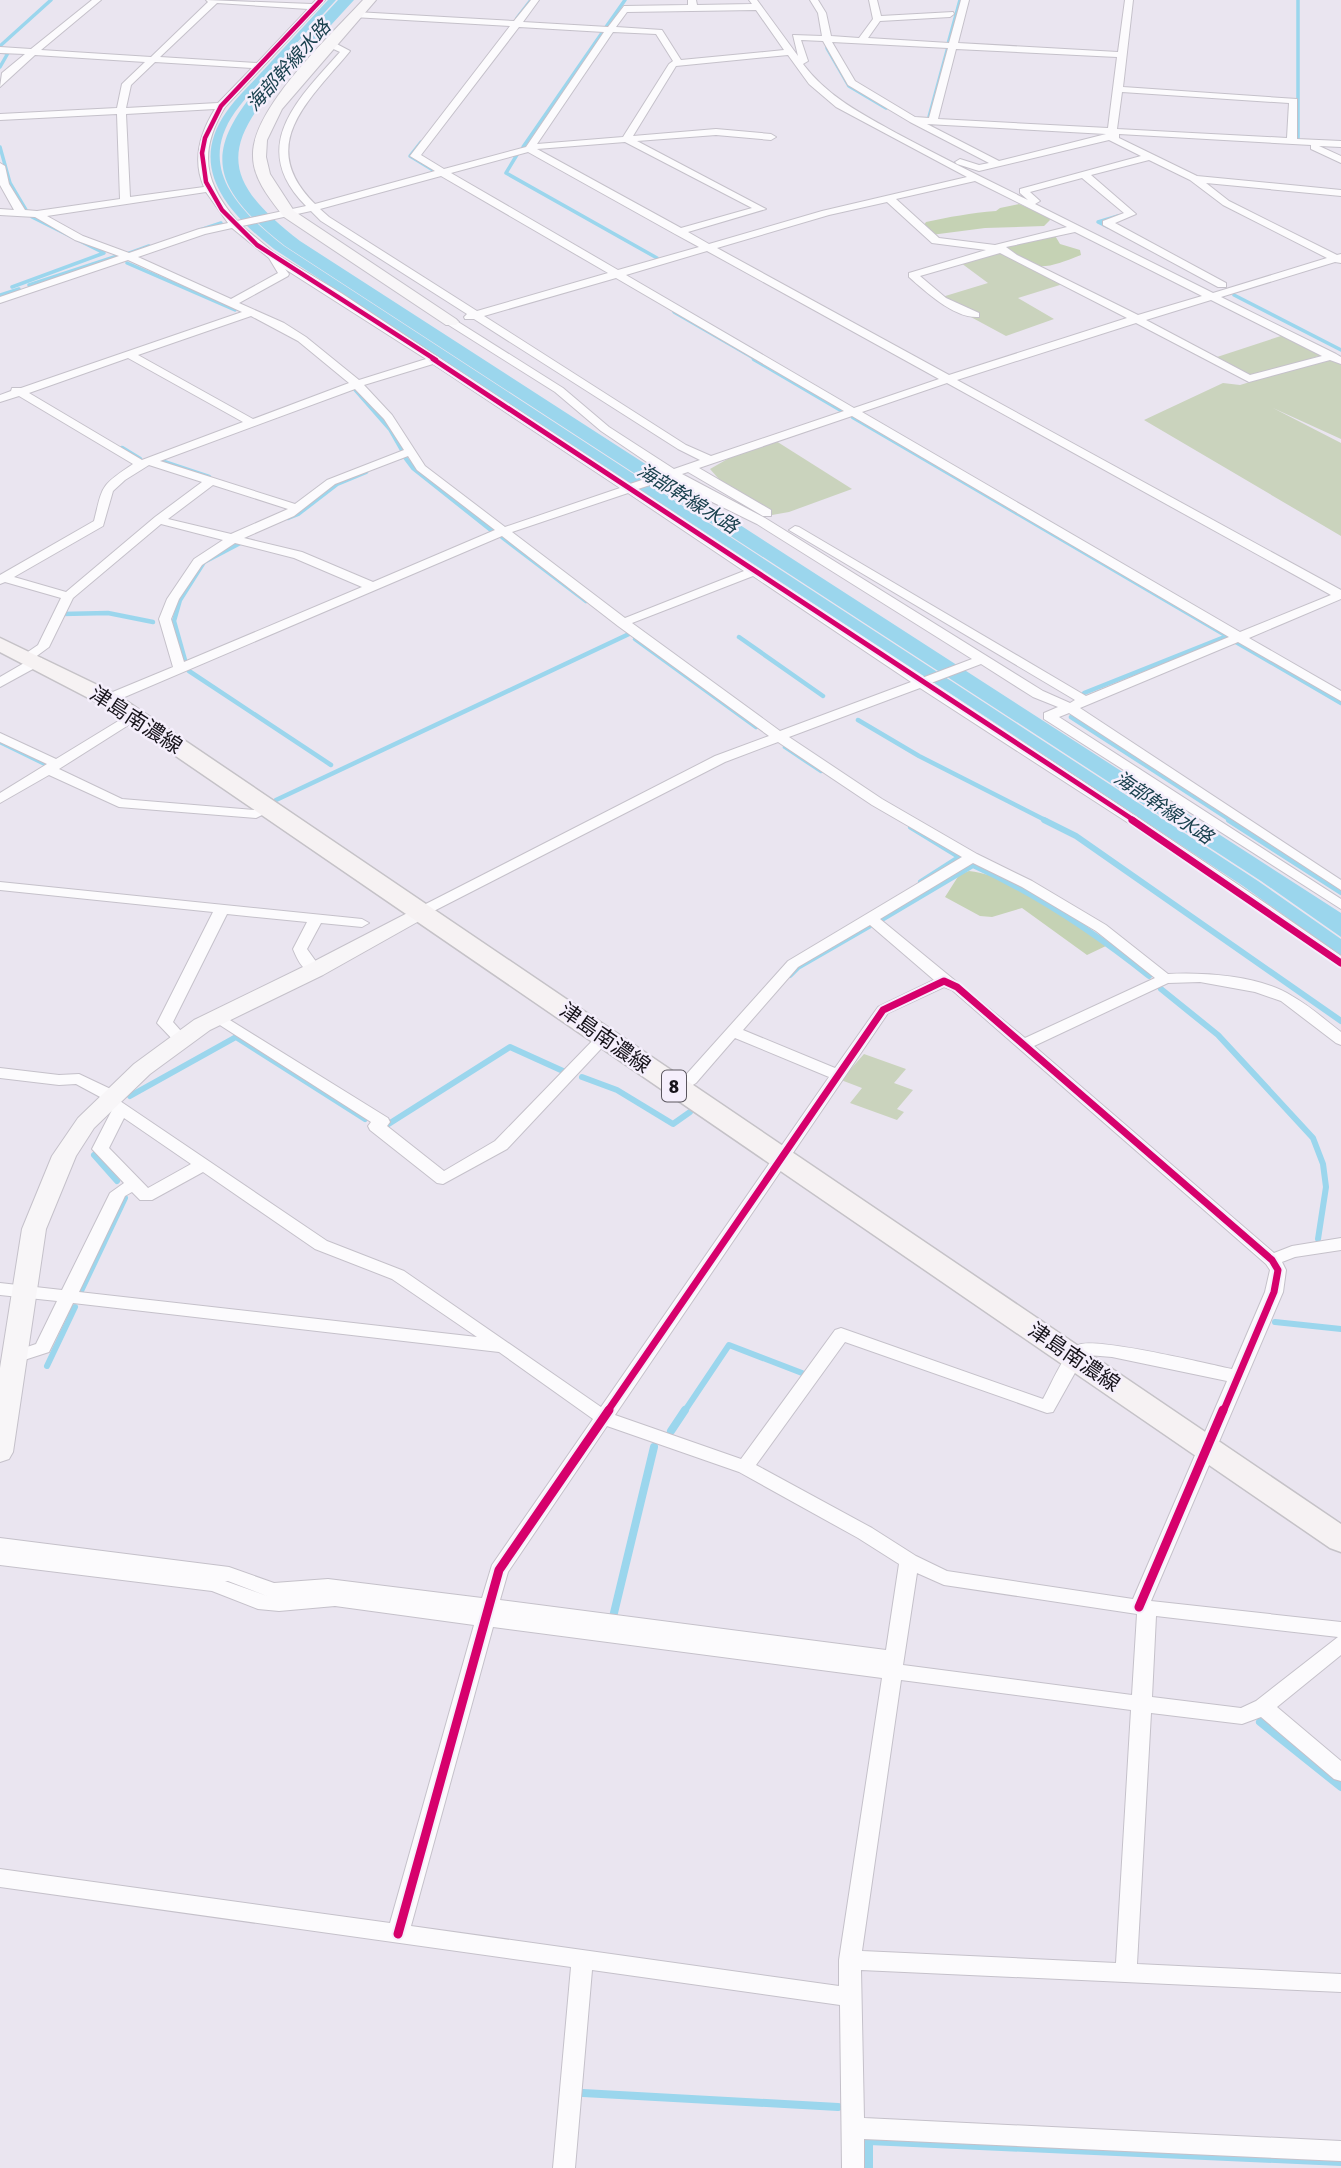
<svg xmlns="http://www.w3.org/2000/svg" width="1341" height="2168" viewBox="0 0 1341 2168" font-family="Signika,'Noto Sans JP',sans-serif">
<rect width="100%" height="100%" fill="#eae5f0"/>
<!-- green -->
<g fill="#cad3bd">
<path d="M1000,251L1063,284L1018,298L1054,319L1006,336L969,316L976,314L942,297L988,283L961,263Z"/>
<path d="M1284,335L1322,355L1254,376H1246L1214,358Z"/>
<path d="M1326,359L1341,364V439L1273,408L1341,443V536L1144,420L1223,383L1240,385Z"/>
<path d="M776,441L852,489L789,512L772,515L725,486L710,469L731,457Z"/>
<path d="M864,1054L906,1069L894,1083L913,1090L897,1109L904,1112L897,1120L850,1103L862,1088L841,1080Z"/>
</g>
<!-- forest -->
<g fill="#c5d2b4">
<path d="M1019,204L1049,217L1050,220L1044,226L985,228L931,235L924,225L926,222C949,217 971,213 996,211L1000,208Z"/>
<path d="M1054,234L1060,244L1080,250L1081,255C1048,268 1032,275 1004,246Z"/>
<path d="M969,871C1012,875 1073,919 1108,945L1087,955L1022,908L992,917L980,916L945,897L959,875Z"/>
</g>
<!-- water -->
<g fill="#9bd6ed">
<path d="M328,0H336C313,25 290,50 267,76C256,87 244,99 235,112C195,169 241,212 284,246L1258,881L1341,939V956L1243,886L274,249C229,214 186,168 227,111C236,98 248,87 259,75C282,50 305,25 328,0Z"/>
<path d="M338,0H354C331,25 308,50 285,76C219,147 222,181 300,241L1341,913V937L1261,881L285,246C207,184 202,149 269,75C292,50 315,25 338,0Z"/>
</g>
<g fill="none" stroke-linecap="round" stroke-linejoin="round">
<!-- stream-far3 -->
<g stroke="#9bd6ed" stroke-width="3.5">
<path d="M1298,0V140"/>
<path d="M517,18L531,0"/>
<path d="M606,27L625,0"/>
<path d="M948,44L960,0"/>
<path d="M0,46L51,0"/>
<path d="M827,48L849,86L886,108"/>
<path d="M0,52L8,53L0,67"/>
<path d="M929,117L948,47"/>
<path d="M421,142L410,156L433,170"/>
<path d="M0,147L10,183L26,210"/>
<path d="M523,147L604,30"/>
<path d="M518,153L506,173L657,258"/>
<path d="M1108,227L1098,222L1118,216"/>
<path d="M200,230L221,223"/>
<path d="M127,254L149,246"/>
<path d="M127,263L235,310"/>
<path d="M29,285L120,255"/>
<path d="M12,287L104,253L32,217"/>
<path d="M0,295L19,289"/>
<path d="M1234,295L1341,350"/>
<path d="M674,312L757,360"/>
</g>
<!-- stream-far2 -->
<g stroke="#9bd6ed" stroke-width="4.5">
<path d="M754,359L841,410"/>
<path d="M355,389L390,429L402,450"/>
<path d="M853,417L1227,636"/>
<path d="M122,448L140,459"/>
<path d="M398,458L404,456L413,468L491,530"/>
<path d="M161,461L209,477"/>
<path d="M288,518L298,514L337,484L366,472"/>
<path d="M502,537L586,601"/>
<path d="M62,614L108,613L153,622"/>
<path d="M739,637L823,696"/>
<path d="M635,639L756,727"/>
<path d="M1236,642L1341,703"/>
<path d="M185,660L174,621L180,600L204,562L242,542"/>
<path d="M189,671L331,765"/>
<path d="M1084,693L1227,636"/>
<path d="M1071,717L1232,821"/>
<path d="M858,720L919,756L1047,821"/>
<path d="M0,742L45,764"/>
<path d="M785,747L821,771"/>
<path d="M276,800L629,634"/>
</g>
<!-- stream-far1 -->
<g stroke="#9bd6ed" stroke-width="6">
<path d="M1044,820L1076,836L1341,1021"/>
<path d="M1229,820L1341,892"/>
<path d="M911,827L960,857L921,882"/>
<path d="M882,919L973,865C1037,894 1094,932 1149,976"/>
<path d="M790,975L798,967L869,926"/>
<path d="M1161,989L1218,1035L1313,1138L1323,1164L1326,1187L1318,1239"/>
<path d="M582,1077L617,1090L673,1124L690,1112"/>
<path d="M130,1096L236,1037L365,1119"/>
<path d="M387,1125L510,1047L563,1071"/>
<path d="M94,1155L117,1181"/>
<path d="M81,1291L125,1198"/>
<path d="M1275,1322L1341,1329"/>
<path d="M47,1366L75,1307"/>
<path d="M684,1412L729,1345L802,1373"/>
</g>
<!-- stream -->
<g stroke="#9bd6ed" stroke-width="8">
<path d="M671,1431L685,1410"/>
<path d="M613,1617L654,1447"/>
<path d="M1260,1722L1341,1787"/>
<path d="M583,2093L838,2107"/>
<path d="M869,2168V2141L1341,2162"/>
</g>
<!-- street casing -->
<g stroke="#c5c1ca" stroke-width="2">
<g id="street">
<path d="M92,0H101L41,50L151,57L208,2L206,0L312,4L316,0H325L225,107C198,152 204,182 237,221L306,206C247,147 298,99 340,52L327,46V42H333L350,51C311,99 254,144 315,204L435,171L410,156L510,26L353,17L352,15L356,12L514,21L531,0H539L523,22L608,27L624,6L688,5V0H696L697,5L752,4L749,0H757L798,56L793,35L822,36L818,13L810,0H818L826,13L831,36L859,38L873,19L869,0H877L881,16L953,12L954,14L950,17L880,21L868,38L949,43L961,0H969L958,43L1118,52L1125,0H1133L1123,87L1297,99V139L1341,141V147L1319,146L1341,156V163L1311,149V145L1119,134V138L1197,176L1341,190V196L1206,183L1229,201L1337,255L1341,254V263L1335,262L1221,297L1336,354L1341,357V364L1330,360L1249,382L1136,323L957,380L1341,590V599L1249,638L1341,691V701L1238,642L1080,708L1341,880V890L1069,713L1059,717L1341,899V909L1044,719V713L1058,707L1033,697L981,664L931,683C1069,772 1207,861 1341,956V967L1130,824L920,688L789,737L882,799L977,854L1032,881L1106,925L1168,974C1205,972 1261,976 1292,996C1310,1006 1325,1020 1341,1032V1045L1336,1043L1281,1001L1255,992L1200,982L1168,983L1034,1046L1274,1253L1292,1246L1341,1238V1250L1295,1257L1282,1262L1286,1270L1283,1292L1151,1601L1341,1622V1655L1277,1707L1341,1761V1781L1334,1779L1261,1717L1242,1724L1151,1713L1137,1964L1341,1974V1992L861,1970L864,2118L1341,2141V2161L864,2139V2168H842L840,2005L592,1970L575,2168H553L571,1967L0,1887V1869L390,1923L474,1625L335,1606L279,1611L258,1609L212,1591L0,1565V1538L229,1567L274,1583L328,1579L482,1598L492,1565L593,1419L499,1352L73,1303L49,1352L15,1363L9,1361L6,1357L9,1353L36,1344L57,1301L0,1295V1283L62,1290L110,1193L124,1183L92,1149L112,1110L102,1104V1098L76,1084L59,1085L0,1078V1068L59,1075L79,1074L117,1092L119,1096L117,1099L327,1241L404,1271L601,1407L829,1077L735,1038L696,1083L678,1094L670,1089L684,1077L788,961L962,857L872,805L778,742L725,762L426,915H416L414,912L416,909L715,756L769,736L618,626L502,536L113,702H103V696L173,667L159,619L167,599L194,559L223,540L161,524L73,598L49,647L34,658H42V664L0,687V677L31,659H23L22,656L38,645L61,598L5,582L0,584V575L94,521C103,485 100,486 133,464L19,396L0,402V395L11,391L12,388H21L242,312L128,260L0,303V297L119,256L75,240L35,217L0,215V209L14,210L0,185V163L5,166L9,184L25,210L37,211L120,199L117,114L0,120V114L117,108L122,84L145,62L35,55L0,87L2,73L25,54L0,53V47L31,49ZM217,3L308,9L257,63L160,57ZM756,10L784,50L681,60L662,30L616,27L627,12ZM519,27L604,32L526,147L444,169L421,155ZM613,32L656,34L673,61L669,64L623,137L537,144ZM801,40L823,41L848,85L910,122L989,163L979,165L960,159L955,162L957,164L979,171L1109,140L1141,156L1020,189V193L1028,200C985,179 941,157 898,134C862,114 828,97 803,64L808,61ZM832,42L948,48L929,118L915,117L855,81ZM956,49L1117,57L1108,128L938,119ZM788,55L809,84L836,107L967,177L822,211L709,244L688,232L766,209L637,141L716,135L771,140L776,137L771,134L716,129L633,136L676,66ZM155,62L252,68L218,103L126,108L131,85ZM1122,92L1289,103L1287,138L1117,129ZM215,109C200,133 192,160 204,187L130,197L126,114ZM927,124L1106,134L999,161ZM625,142L752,208L681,228L537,149ZM528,152L675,234L699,247L618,270L451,173ZM1149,160L1190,180L1223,205L1327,258L1213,293L1035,204L1040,201L1030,192L1082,178L1124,213L1103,221V225L1218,287H1226V283L1115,223L1136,214L1091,175ZM441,176L608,273L477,311L329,217L320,209ZM975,181L1067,227L995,245L939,238L896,199ZM206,192L228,223L199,229L129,253L83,236L47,216ZM887,202L932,243L986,250L909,273V277C926,292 955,319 979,317V313L946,298L920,276L1000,253L1127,318L949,375L717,248L829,215ZM311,211L321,221L467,314L464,317L465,319H474L678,449L700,460L674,469L609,427L563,388L455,320H447V324L555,392L601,431L663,473L630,484L341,293L273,252L242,226ZM232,228L269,258L278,273L231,299L138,257L205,234ZM1075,232L1202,296L1138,315L1017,255L1006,247ZM707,251L939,379L854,408L626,275ZM285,269L426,359L359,380L306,337L284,323L239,303L288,276L289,274ZM616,278L844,411L711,456L686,445L484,316ZM1211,300L1322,356L1250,375L1146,320ZM251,316L298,341L349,383L253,419L138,355ZM128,358L243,422L142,460L29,393ZM433,364L620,488L505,527L425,466L392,415L364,385ZM947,383L1331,595L1240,632L862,412ZM355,389L384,419L404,450L327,480L295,504L160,461ZM852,416L1229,637L1086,696L799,527L795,526L789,530L1075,700L1070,703L1043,691L765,518L682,474L688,472L763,516H771V510L699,468ZM408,456L417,470L495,530L373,582L302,552L244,538L294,516L335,484ZM149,465L202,482L155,517L66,592L14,577L103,526L113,491L125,480ZM671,478L700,496L757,524L972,659L922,678L638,489ZM213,485L288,509L231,534L168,519ZM628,493L744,571L625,618L512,532ZM235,543L294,558L362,587L184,662L171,619L179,599L202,565ZM753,576L911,682L780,731L632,623ZM973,863L1022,887L1096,931L1155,978L1025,1038L880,919ZM870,925L934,980L878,1007L835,1068L743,1030L798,967ZM944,987L952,990L1266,1264L1270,1270L1265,1292L1232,1369C1209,1364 1093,1336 1078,1345C1064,1352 1051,1385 1043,1399L841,1328L835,1330L741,1459L615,1415L888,1013ZM124,1118L191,1164L148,1188L109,1148ZM203,1172L315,1249L392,1279L477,1337L79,1292L125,1196L132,1192L140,1200H152ZM845,1342L1047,1413L1053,1412L1081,1362L1088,1355L1112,1357L1227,1381L1133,1599L947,1571L916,1556L872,1528L756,1465ZM607,1426L739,1472L858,1538L899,1564L886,1650L500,1600L508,1572ZM917,1573L944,1585L1137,1614L1132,1695L903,1665ZM225,1581H228L267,1596ZM1156,1616L1338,1637L1256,1701L1241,1708L1152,1697ZM493,1627L882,1678L839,1960V1986L411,1926ZM901,1680L1131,1710L1116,1963L862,1951Z"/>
<path d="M133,712L138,713V719L59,769L122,799L254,810L269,804L276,808L256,818L119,807L49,775L0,803V793L47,764L0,742V733L56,759Z"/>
<path d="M0,882L362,919L369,923L362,927L321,923L307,949L322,970L315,974C303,972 297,959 293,949L307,922L227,914L173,1022L188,1039L180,1044L175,1042L157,1023L213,912L0,890Z"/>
<path d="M217,1012L388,1118L390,1122L387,1126L444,1171L495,1141L599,1034H609L612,1037L507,1149L443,1184L437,1183L370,1130L368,1126L371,1122L212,1020L209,1017L212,1014Z"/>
</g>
</g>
<!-- secondary casing -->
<g stroke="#c5c1ca" stroke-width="2">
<g id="secondary">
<path d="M363,0H376L282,109L267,140L266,157L270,174L294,211L456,319L459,322L456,325H446L284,217C270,199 253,179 253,156C251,109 332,34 363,0Z"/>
<path d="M421,906L428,908L432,912L428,916L323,975L210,1030L150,1074L94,1128L76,1156L46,1229L13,1452L9,1459L0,1462V1368L22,1229L52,1156L78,1118L134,1064L194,1020L307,965Z"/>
</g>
</g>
<!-- primary casing -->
<g stroke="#c5c2c7" stroke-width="3">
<path id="primary" d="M0,638L116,694L1341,1524V1552L1330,1548L100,704L0,652Z"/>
</g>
<!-- street -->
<use href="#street" fill="#fcfbfd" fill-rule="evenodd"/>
<!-- secondary -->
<use href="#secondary" fill="#f8f6f8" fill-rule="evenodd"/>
<!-- primary -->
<use href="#primary" fill="#f6f2f3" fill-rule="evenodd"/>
<!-- cycleway-far3 casing -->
<g stroke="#f5effc" stroke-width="7">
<path id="cycleway-far3" d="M321,0L221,106L205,138L202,153L206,182L222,210L257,245L436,360"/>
</g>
<!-- cycleway-far2 casing -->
<g stroke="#f5effc" stroke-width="9">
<path id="cycleway-far2" d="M433,359L1135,821"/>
</g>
<!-- cycleway-far1 casing -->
<g stroke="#f5effc" stroke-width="11">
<g id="cycleway-far1">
<path d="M1132,820L1341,963"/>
<path d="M607,1412L883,1010L944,981L957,987L1272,1260L1278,1270L1274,1292L1223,1412"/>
</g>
</g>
<!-- cycleway casing -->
<g stroke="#f5effc" stroke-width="13">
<g id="cycleway">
<path d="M1139,1607L1223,1410"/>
<path d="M398,1934L499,1570L609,1410"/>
</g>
</g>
<!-- cycleway-far3 -->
<use href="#cycleway-far3" stroke="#d6006c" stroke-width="4.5"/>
<!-- cycleway-far2 -->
<use href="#cycleway-far2" stroke="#d6006c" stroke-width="5"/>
<!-- cycleway-far1 -->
<use href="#cycleway-far1" stroke="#d6006c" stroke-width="7"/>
<!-- cycleway -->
<use href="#cycleway" stroke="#d6006c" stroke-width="9"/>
</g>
<g text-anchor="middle" stroke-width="5" stroke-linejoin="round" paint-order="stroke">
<!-- far-water labels -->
<g font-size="19" font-style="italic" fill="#1a414e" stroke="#f5effc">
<text transform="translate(288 65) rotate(-48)" y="7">海部幹線水路</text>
<text transform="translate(688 498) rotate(32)" y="7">海部幹線水路</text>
<text transform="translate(1164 807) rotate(34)" y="7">海部幹線水路</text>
</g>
<!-- shield labels -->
<rect fill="#f5effc" stroke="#5a565e" stroke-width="2" x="662" y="1070.5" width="24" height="31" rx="5"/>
<g font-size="19" font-weight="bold" fill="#17141b">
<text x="674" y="1093">8</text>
</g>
<!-- street labels -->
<g font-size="21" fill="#17141b" stroke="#f5effc">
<text transform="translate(136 720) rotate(33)" y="7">津島南濃線</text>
<text transform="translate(605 1038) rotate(35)" y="7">津島南濃線</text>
<text transform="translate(1074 1357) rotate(34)" y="7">津島南濃線</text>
</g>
</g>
</svg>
